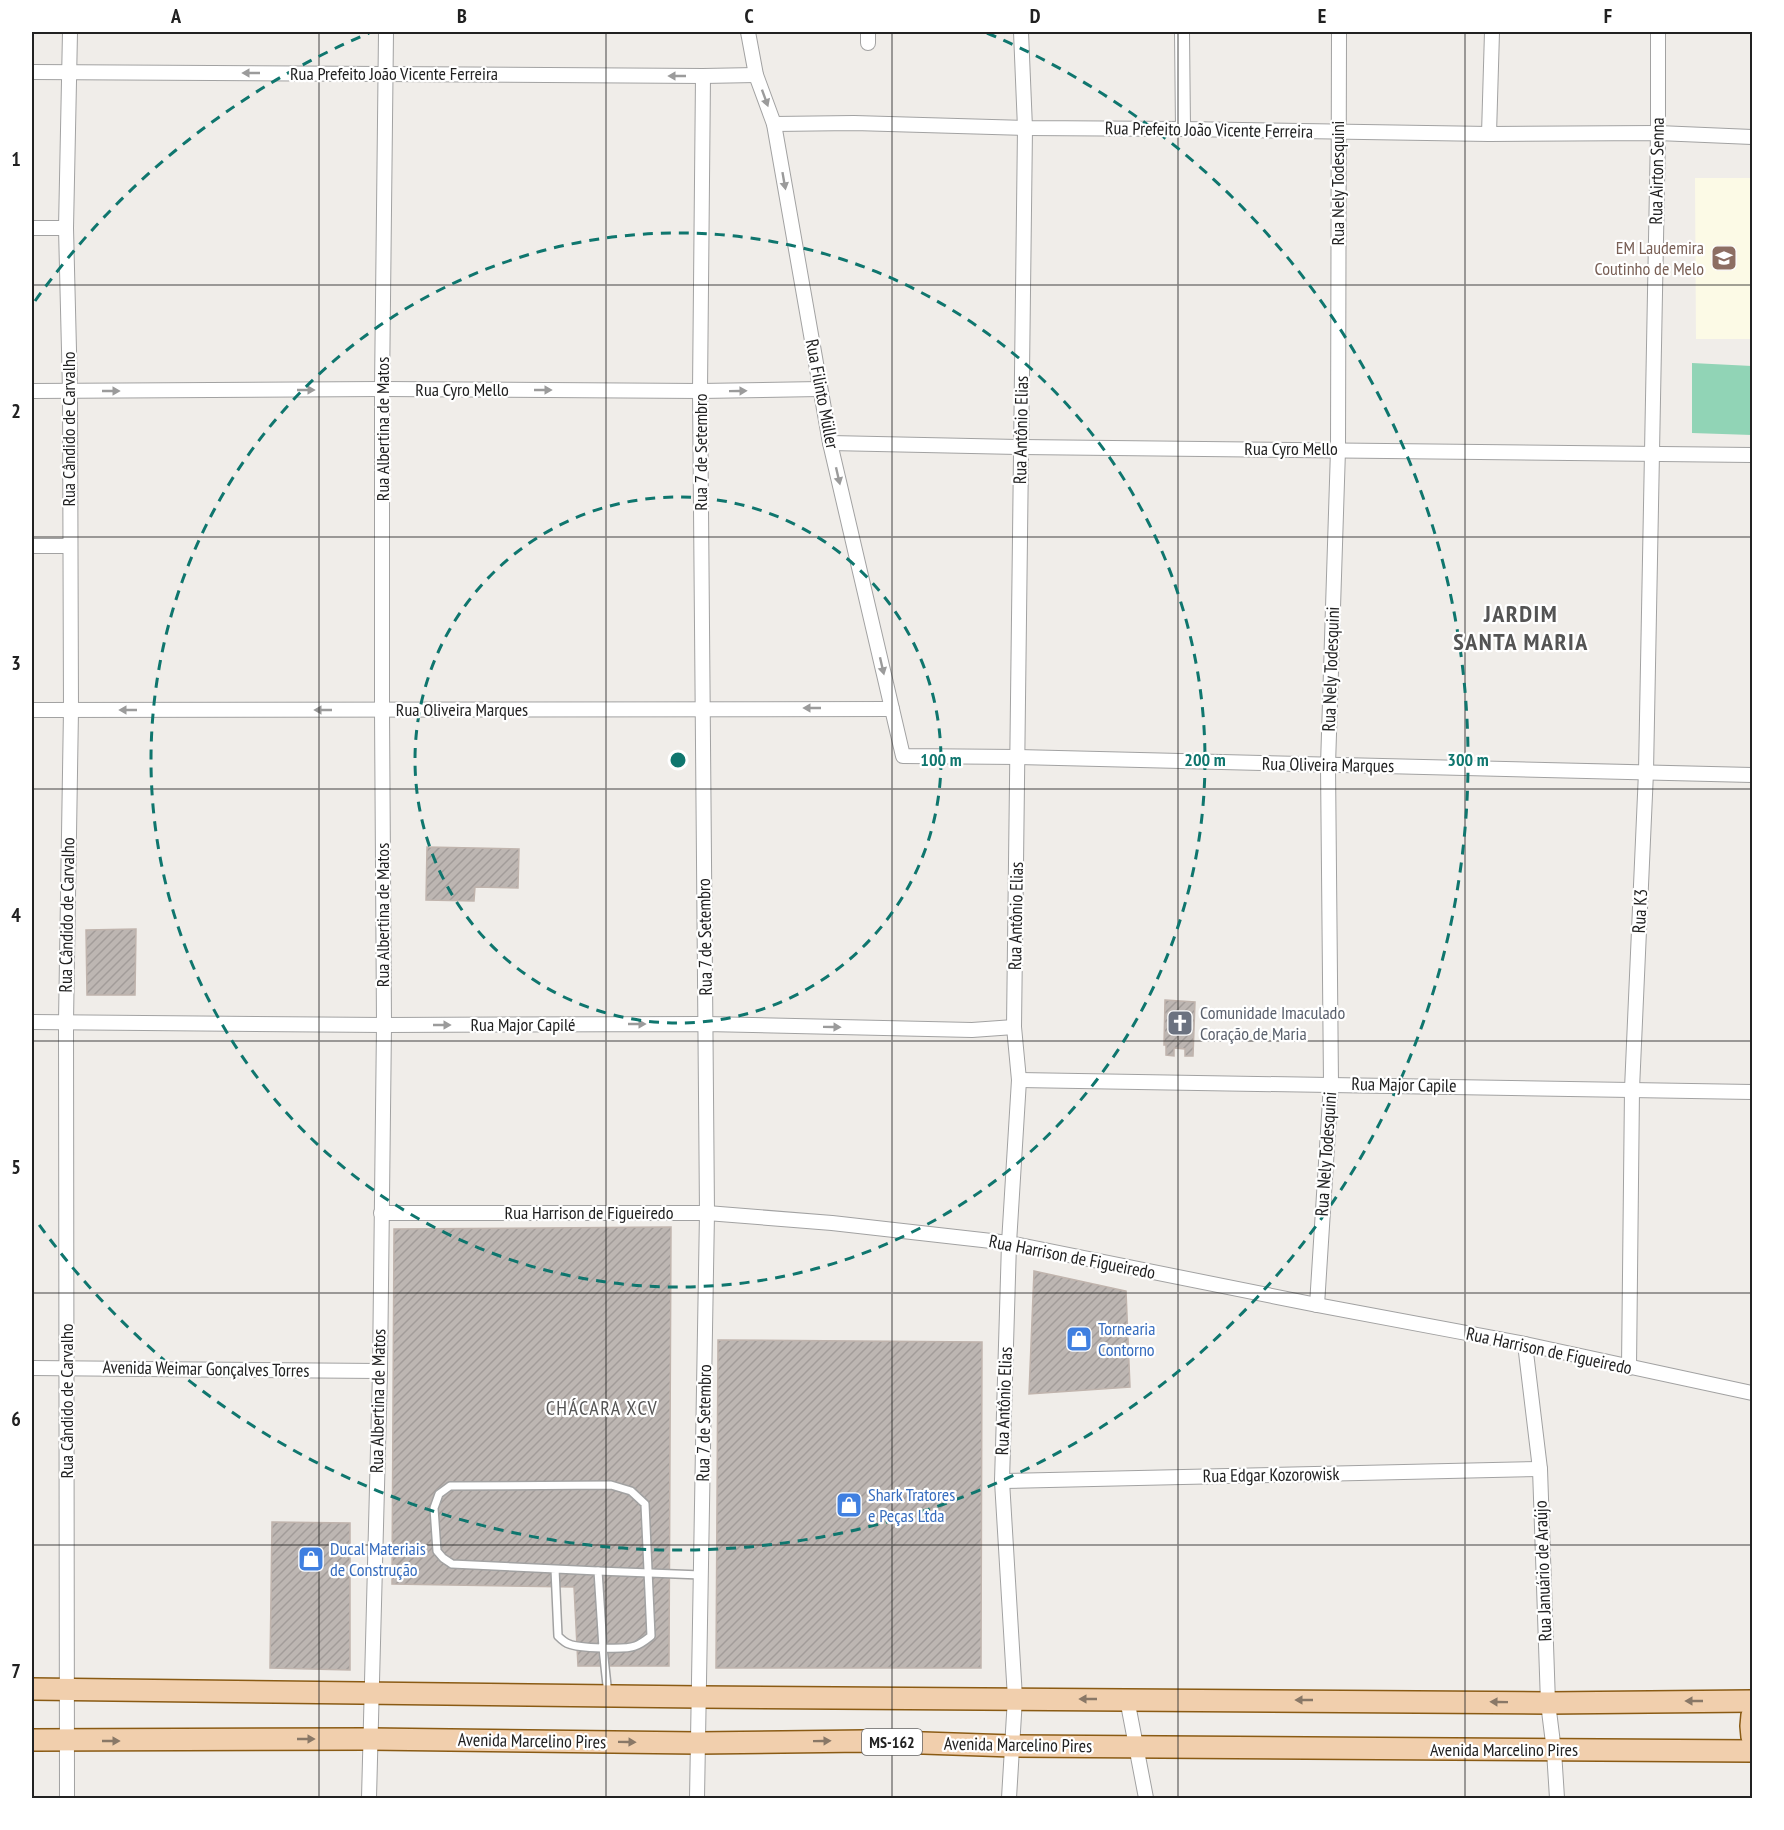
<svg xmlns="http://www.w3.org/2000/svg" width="1784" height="1830" viewBox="0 0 1784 1830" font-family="'PT Sans Narrow',sans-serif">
<defs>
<pattern id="building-hatch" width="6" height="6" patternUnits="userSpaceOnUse" patternTransform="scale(1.5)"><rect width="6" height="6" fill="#bdb6b2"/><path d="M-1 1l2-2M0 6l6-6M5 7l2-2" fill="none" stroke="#a29c99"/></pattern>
</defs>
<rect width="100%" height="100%" fill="#f0ede9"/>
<!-- education -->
<path fill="#fcfae6" d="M1695,178H1752V339H1696Z"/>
<!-- pitch -->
<path fill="#91d4b6" d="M1692,363L1752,366V435L1692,433Z"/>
<!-- building -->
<g fill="url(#building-hatch)" stroke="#c0b4ad" stroke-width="1.5">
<path d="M427,847L519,849L518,888L475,887L474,901L426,900Z"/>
<path d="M136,929L135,995H87L86,930Z"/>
<path d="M1165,1000L1195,1002L1193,1056H1185V1049L1174,1048V1056L1166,1055V1045H1164Z"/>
<path d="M671,1227L669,1666H578L574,1587L392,1584L394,1229Z"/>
<path d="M1034,1271L1126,1291L1130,1387L1029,1394Z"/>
<path d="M718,1340L982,1342L981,1668H716Z"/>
<path d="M272,1522L350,1523V1670L270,1668Z"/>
</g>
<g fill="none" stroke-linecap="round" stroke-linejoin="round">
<!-- service casing -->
<g stroke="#a2a2a2" stroke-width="10">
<g id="service">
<path d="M555,1569L558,1636C561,1639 565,1643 569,1644C578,1648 626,1650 635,1646C641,1644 646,1640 651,1636L645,1504L631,1491L611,1485L450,1486L439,1494L434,1508L437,1551L443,1558L452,1564L598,1571L603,1648L608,1695"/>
<path d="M598,1571L701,1575"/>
</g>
</g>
<!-- minor casing -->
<g stroke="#a2a2a2" stroke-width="16">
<g id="minor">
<path d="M748,32L756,75L774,124L830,443L903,756L1018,757L1752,775"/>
<path d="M868,32V43"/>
<path d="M1182,32L1183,129"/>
<path d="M32,72L703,76L756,75"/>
<path d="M774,124L854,123L1025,128L1183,129L1489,134L1658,133L1752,137"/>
<path d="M1489,134L1492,32"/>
<path d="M32,228H66"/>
<path d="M32,391L382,389L700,391L820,389"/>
<path d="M830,443L1021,447L1752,455"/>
<path d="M32,546H70"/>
<path d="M32,710L892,709"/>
<path d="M32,1022L384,1025L706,1024L972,1030L1014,1027"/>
<path d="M1019,1080L1752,1092"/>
<path d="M381,1213H707L832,1223L1009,1243L1317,1305L1525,1344L1752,1393"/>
<path d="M1317,1305L1331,1084L1328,765L1338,450L1339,32"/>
<path d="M1525,1344L1540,1469L1548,1703L1554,1751L1557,1798"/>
<path d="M32,1368L380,1371"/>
<path d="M1629,1368L1632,1089L1646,772L1658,133V32"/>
<path d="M1002,1481L1540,1469"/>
<path d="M1127,1699L1146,1798"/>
<path d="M67,1798L66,1022L71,710L70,391L66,228L70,32"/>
<path d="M369,1798L380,1371L384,1025L382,710V389L386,32"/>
<path d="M697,1798L707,1213L700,391L703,76"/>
<path d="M1009,1798L1015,1698L1002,1481L1009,1243L1019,1080L1014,1027L1025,128L1021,32"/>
</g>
</g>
<!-- primary casing -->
<g stroke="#8a5b14" stroke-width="24">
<g id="primary">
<path d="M32,1689L700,1697L1548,1703L1752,1701"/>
<path d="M1752,1715L1751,1726L1752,1737"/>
<path d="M32,1740L370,1739L697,1743L865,1741L1012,1746L1752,1751"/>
</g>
</g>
<!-- service -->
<use href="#service" stroke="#fff" stroke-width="7"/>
<!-- minor -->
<use href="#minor" stroke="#fff" stroke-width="14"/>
<!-- primary -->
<use href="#primary" stroke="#f1cfad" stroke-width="21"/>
</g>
<!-- one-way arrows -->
<defs><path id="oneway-solid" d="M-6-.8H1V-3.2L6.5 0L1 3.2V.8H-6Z" transform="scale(1.5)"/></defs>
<g fill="#9b9b9b">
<use href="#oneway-solid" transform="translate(251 73) rotate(-180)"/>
<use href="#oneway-solid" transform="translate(677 76) rotate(-180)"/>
<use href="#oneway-solid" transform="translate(765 98) rotate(70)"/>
<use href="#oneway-solid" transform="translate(784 181) rotate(80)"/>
<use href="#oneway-solid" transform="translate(306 390)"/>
<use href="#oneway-solid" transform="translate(543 390)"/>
<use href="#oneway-solid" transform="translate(111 391)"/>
<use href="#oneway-solid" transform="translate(738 391) rotate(-1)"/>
<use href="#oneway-solid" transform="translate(838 476) rotate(77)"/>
<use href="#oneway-solid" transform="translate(882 666) rotate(77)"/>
<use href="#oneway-solid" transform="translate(812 708) rotate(-180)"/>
<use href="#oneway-solid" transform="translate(128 710) rotate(-180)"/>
<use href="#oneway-solid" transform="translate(323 710) rotate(-180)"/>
<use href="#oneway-solid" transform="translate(637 1024)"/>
<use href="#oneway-solid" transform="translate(442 1025)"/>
<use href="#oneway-solid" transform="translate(832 1027) rotate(1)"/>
</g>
<g fill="#897867">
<use href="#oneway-solid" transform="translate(1088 1699) rotate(-180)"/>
<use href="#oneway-solid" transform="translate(1304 1700) rotate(-180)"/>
<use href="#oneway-solid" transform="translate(1694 1701) rotate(180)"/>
<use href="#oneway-solid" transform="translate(1499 1702) rotate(-179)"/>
<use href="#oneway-solid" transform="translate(306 1739)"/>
<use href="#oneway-solid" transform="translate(111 1741)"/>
<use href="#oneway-solid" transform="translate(822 1741) rotate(-1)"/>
<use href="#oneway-solid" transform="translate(627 1742) rotate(1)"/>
</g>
<!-- grid -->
<path fill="none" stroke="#212121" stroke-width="1.5" stroke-opacity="0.55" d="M319,32V1798M606,32V1798M892,32V1798M1178,32V1798M1465,32V1798M32,285H1752M32,537H1752M32,789H1752M32,1041H1752M32,1293H1752M32,1545H1752"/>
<!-- distance rings -->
<g fill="none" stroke="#0f766e" stroke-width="3" stroke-dasharray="10 8">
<circle cx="678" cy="760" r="263"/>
<circle cx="678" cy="760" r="527"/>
<path d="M35 301A790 790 0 0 1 369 33M987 33A790 790 0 1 1 35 1219"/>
</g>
<!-- icons -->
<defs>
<g id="school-square" transform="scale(1.35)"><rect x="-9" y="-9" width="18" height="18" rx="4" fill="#8d6e63" stroke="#fff"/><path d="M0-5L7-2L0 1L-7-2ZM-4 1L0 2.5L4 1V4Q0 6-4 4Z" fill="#fff"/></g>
<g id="church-square" transform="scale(1.35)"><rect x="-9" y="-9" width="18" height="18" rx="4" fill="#6b7280" stroke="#fff"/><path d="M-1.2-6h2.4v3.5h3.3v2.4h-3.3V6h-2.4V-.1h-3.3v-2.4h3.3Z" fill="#fff"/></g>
<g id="shop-square" transform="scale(1.35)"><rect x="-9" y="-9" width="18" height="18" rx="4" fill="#3f7fe0" stroke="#fff"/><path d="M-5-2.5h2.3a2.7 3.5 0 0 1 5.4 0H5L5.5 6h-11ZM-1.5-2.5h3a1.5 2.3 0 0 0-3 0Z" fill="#fff"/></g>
</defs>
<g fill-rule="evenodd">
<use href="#school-square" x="1724" y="258"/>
<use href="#church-square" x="1180" y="1023"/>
<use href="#shop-square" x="1079" y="1339"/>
<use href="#shop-square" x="849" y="1505"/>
<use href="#shop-square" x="311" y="1559"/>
</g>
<g text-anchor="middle" stroke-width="4.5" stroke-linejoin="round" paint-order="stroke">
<!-- shield labels -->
<rect fill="#fff" stroke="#646464" stroke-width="1.5" x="862" y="1729" width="60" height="26" rx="4.5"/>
<g font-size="16" font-weight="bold" fill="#212121">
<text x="892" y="1748">MS-162</text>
</g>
<!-- street labels -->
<g font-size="18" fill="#212121" stroke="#fff">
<text x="394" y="80">Rua Prefeito João Vicente Ferreira</text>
<text transform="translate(1209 130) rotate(1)" y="6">Rua Prefeito João Vicente Ferreira</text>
<text transform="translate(1657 171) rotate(-89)" y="6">Rua Airton Senna</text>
<text transform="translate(1338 183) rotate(-90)" y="6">Rua Nely Todesquini</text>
<text x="462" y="396">Rua Cyro Mello</text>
<text transform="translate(822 394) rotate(79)" y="6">Rua Filinto Müller</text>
<text transform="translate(69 429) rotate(-90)" y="6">Rua Cândido de Carvalho</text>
<text transform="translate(383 429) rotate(-90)" y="6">Rua Albertina de Matos</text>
<text transform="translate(1021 430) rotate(-89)" y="6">Rua Antônio Elias</text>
<text x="1291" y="455">Rua Cyro Mello</text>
<text transform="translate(701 452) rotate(-90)" y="6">Rua 7 de Setembro</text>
<text transform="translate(1331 669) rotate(-88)" y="6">Rua Nely Todesquini</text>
<text x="462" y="716">Rua Oliveira Marques</text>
<text transform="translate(1328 765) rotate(1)" y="6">Rua Oliveira Marques</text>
<text transform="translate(1640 911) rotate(-87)" y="6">Rua K3</text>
<text transform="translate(67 915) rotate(-89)" y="6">Rua Cândido de Carvalho</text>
<text transform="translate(383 915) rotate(-90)" y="6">Rua Albertina de Matos</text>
<text transform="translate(1016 916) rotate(-89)" y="6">Rua Antônio Elias</text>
<text transform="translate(705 937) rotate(-91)" y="6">Rua 7 de Setembro</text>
<text x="523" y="1031">Rua Major Capilé</text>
<text transform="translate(1404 1085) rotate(1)" y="6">Rua Major Capile</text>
<text transform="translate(1326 1154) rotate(-86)" y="6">Rua Nely Todesquini</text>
<text x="589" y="1219">Rua Harrison de Figueiredo</text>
<text transform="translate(1072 1257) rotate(11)" y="6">Rua Harrison de Figueiredo</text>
<text transform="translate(1549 1351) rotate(12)" y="6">Rua Harrison de Figueiredo</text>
<text transform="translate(206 1369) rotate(1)" y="6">Avenida Weimar Gonçalves Torres</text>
<text transform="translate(67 1401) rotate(-90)" y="6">Rua Cândido de Carvalho</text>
<text transform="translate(378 1401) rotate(-89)" y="6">Rua Albertina de Matos</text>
<text transform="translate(1004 1401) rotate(-88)" y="6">Rua Antônio Elias</text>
<text transform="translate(704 1423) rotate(-89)" y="6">Rua 7 de Setembro</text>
<text transform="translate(1271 1475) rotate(-1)" y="6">Rua Edgar Kozorowisk</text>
<text transform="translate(1543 1571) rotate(-92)" y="6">Rua Januário de Araújo</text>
<text transform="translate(532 1741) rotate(1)" y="6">Avenida Marcelino Pires</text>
<text transform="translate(1018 1745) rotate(1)" y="6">Avenida Marcelino Pires</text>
<text x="1504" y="1756">Avenida Marcelino Pires</text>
</g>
<!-- education labels -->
<g font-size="18" fill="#785e54" stroke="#fff" text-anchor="end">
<text x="1704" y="254">EM Laudemira<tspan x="1704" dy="21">Coutinho de Melo</tspan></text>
</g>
<!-- worship labels -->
<g font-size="18" fill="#5b616d" stroke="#fff" text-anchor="start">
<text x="1200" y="1019">Comunidade Imaculado<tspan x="1200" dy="21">Coração de Maria</tspan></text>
</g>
<!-- shop labels -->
<g font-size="18" fill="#366cbe" stroke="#fff" text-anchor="start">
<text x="1098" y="1335">Tornearia<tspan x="1098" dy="21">Contorno</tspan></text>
<text x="868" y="1501">Shark Tratores<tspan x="868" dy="21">e Peças Ltda</tspan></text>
<text x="330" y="1555">Ducal Materiais<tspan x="330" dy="21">de Construção</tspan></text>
</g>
<!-- neighbourhood labels -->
<g font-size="20" letter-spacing="1.5" fill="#545454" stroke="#fff">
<text x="602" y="1415">CHÁCARA XCV</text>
</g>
<!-- district labels -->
<g font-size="24" font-weight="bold" letter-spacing="1.5" fill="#545454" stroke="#fff">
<text x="1521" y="622">JARDIM<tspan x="1521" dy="28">SANTA MARIA</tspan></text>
</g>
</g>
<circle cx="678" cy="760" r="9" fill="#0f766e" stroke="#fff" stroke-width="3"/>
<g font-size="18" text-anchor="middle" font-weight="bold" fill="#0f766e" stroke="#fff" stroke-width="4.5" stroke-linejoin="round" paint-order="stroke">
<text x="941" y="766">100 m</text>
<text x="1205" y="766">200 m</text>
<text x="1468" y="766">300 m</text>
</g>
<!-- border -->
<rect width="1784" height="1830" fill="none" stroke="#ffffff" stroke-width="66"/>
<rect x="33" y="33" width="1718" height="1764" fill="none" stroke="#212121" stroke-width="2"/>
<g font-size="20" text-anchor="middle" font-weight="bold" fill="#212121">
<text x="176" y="23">A</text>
<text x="462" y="23">B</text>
<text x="749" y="23">C</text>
<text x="1035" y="23">D</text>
<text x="1322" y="23">E</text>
<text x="1608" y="23">F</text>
<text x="16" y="166">1</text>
<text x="16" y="418">2</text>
<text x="16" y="670">3</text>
<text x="16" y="922">4</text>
<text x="16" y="1174">5</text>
<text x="16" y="1426">6</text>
<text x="16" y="1678">7</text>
</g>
</svg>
